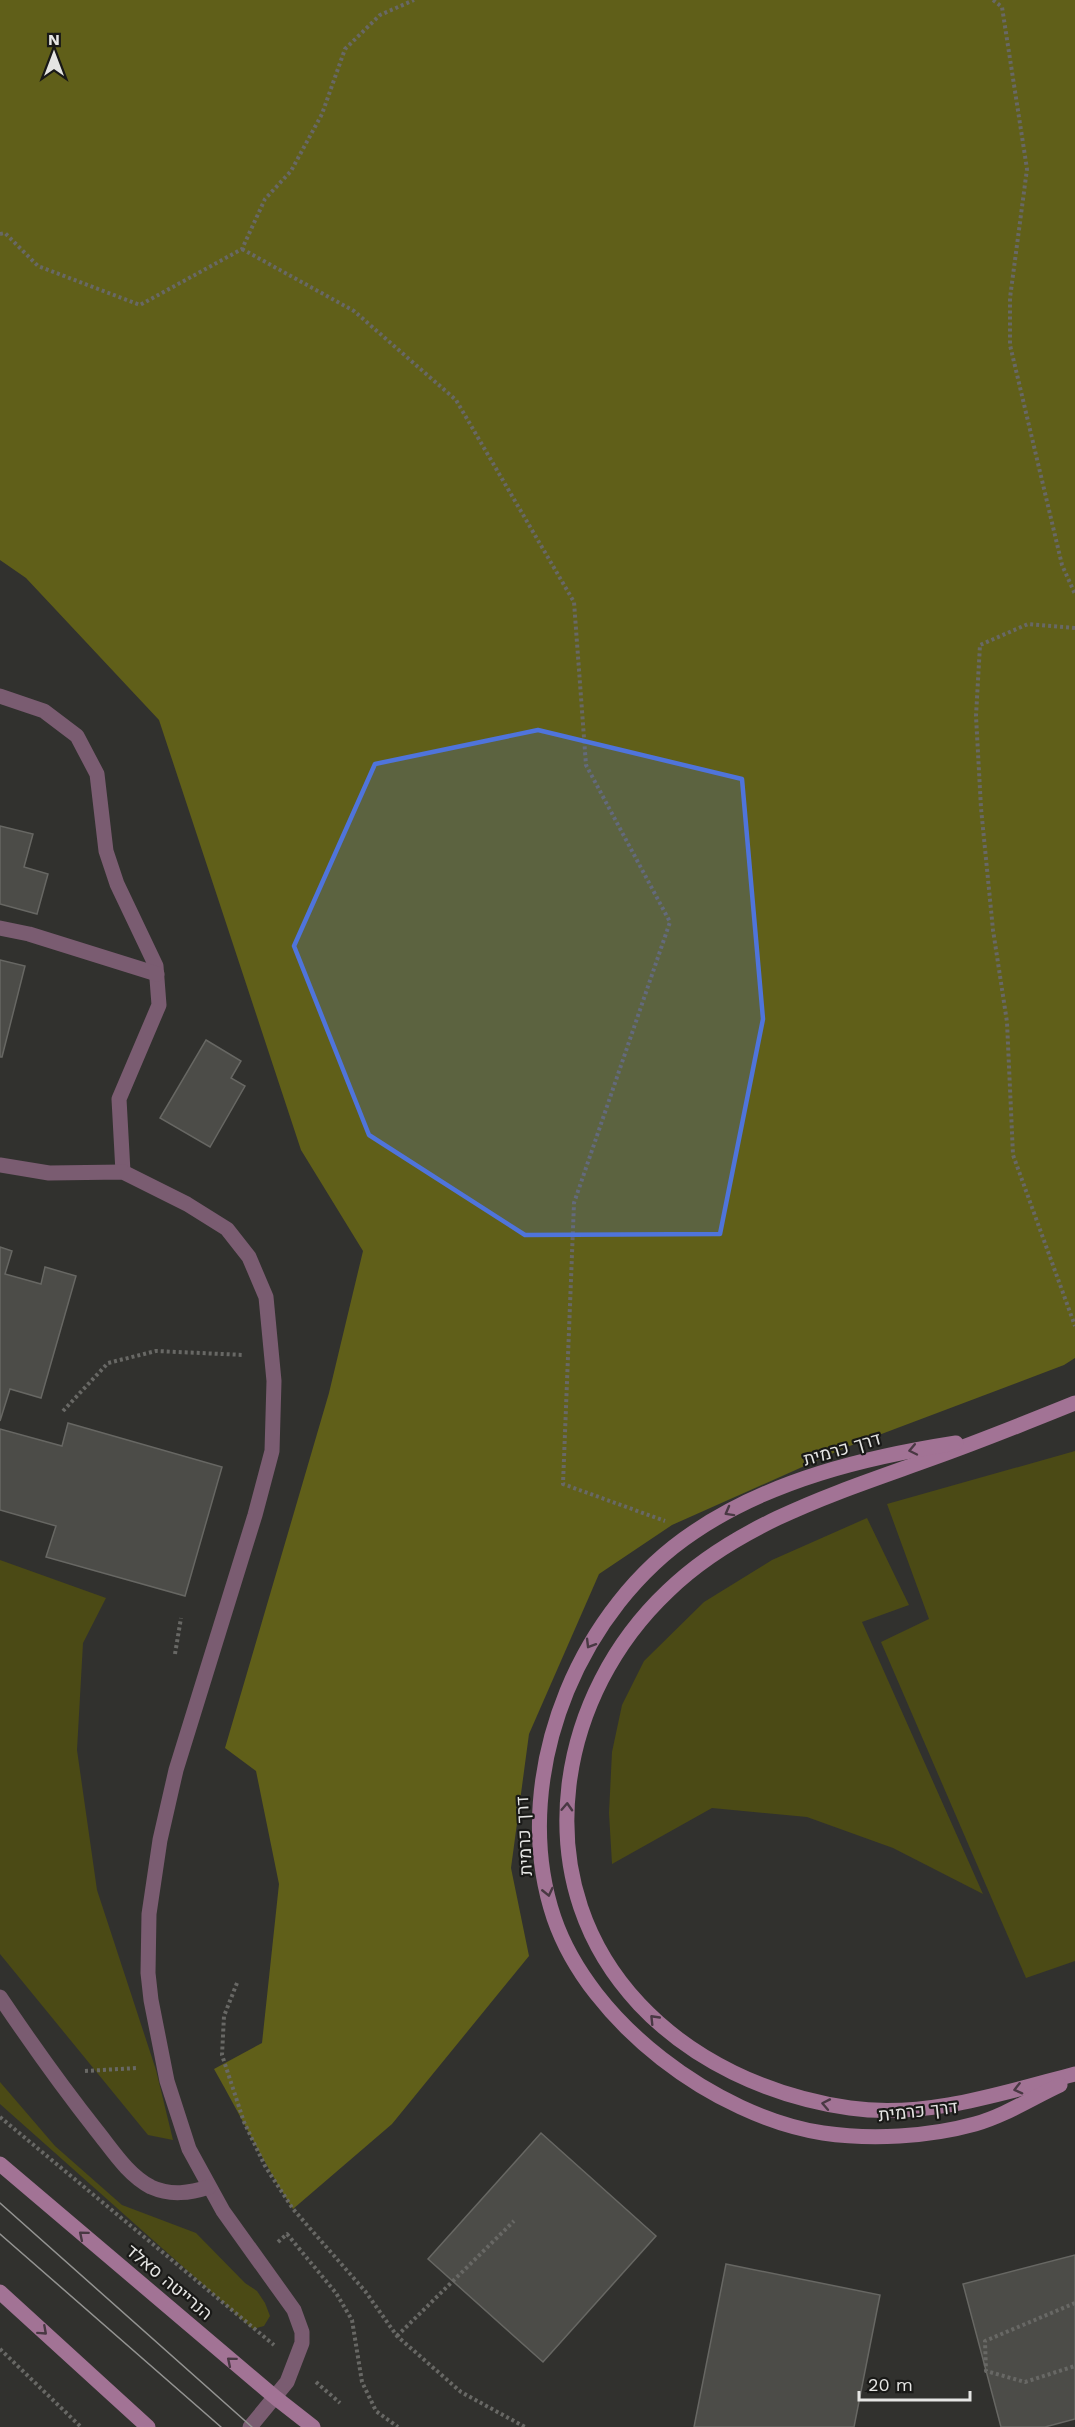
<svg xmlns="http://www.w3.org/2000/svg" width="1075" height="2427" viewBox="0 0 1075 2427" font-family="'Work Sans',Heebo,sans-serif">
<rect width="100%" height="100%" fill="#31312e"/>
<!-- green -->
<g fill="#4b4a15">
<path d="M1075,1451V1961L1026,1978L881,1642L929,1619L887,1504Z"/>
<path d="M867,1518L909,1605L862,1622L983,1894L893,1848L807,1817L712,1808L612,1864L609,1813L612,1752L622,1705L644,1661L704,1602L772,1560Z"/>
<path d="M0,1560L106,1598L83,1643L77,1750L97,1890L156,2070L173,2140L148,2135L0,1954Z"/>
<path d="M0,2082L55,2146L122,2205L196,2233L245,2283L257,2291L265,2303L270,2316L264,2326L253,2329L0,2104Z"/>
</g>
<!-- forest -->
<path fill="#605f19" d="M0,0H1075V1358L1064,1365L847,1447L672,1525L599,1574L529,1734L511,1868L529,1956L392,2124L293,2209C264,2164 241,2116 214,2069L262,2043L279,1884L256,1771L225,1748L329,1393L363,1251L301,1150L159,720L26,578L0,560Z"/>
<!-- building -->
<g fill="#4c4c48" stroke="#676763" stroke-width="1.5">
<path d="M0,826L33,834L24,867L48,874L37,914L0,904Z"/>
<path d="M0,960L25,966L2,1057H0Z"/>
<path d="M206,1040L241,1061L231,1078L245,1086L210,1147L160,1118Z"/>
<path d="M0,1247L12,1251L5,1274L41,1284L45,1267L76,1276L41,1398L10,1389L0,1421Z"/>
<path d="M68,1423L222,1467L185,1596L46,1557L56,1526L0,1510V1429L62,1446Z"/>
<path d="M541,2133L656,2236L543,2362L428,2259Z"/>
<path d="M1075,2255V2419L1045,2427H1001L963,2284Z"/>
<path d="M726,2264L880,2295L854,2427H694Z"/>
</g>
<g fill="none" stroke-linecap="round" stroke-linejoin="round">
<!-- path -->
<g stroke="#686865" stroke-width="4" stroke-dasharray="3 3" stroke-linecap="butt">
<path d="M993,0L1002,7L1027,169L1010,298V345L1062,565L1075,594"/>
<path d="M0,234L5,233L38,266L140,305L242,249L265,199L291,171L322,114L345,49L380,15L414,0"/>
<path d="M242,249L354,311L456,400L574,602L586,765L670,922L574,1203L563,1484L665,1521"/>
<path d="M1075,628L1028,624L980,645L976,716L981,808L993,930L1007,1022L1013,1155L1075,1326"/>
<path d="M63,1411L108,1363L156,1351L244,1355"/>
<path d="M175,1654L181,1618"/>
<path d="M237,1983L224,2016L222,2055L244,2122L265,2166L293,2209L365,2291L397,2336L461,2392L525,2427"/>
<path d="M85,2071L137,2068"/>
<path d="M0,2117L274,2345"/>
<path d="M278,2242L287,2234L336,2293L352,2320L362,2382L376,2411L398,2427"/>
<path d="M1075,2303L985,2341L986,2371L1025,2382L1075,2366"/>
<path d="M397,2336L514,2221"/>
<path d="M0,2349L81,2427"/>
<path d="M316,2382L340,2403"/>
</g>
<!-- lane -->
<g stroke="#7a5c71" stroke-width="15">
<path d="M0,696L44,711L77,736L97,774L106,851L117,884L156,966L159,1005L119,1099L123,1172"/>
<path d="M0,928L29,934L157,974"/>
</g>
<!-- street -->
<g stroke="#7a5c71" stroke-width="15">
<path d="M0,1165L49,1173L123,1172L187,1204L227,1229L249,1257L266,1297L274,1381L272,1451L255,1515L176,1770L160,1840L149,1914L148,1973L151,2000L167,2081L189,2149L223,2211L294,2310L302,2332V2343L287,2382L250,2427"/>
<path d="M0,1997C31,2043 63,2088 97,2131C113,2151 128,2175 151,2187C171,2196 190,2193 209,2187"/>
</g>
<!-- secondary -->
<g stroke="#a27395" stroke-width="15">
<path d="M1075,1403C1028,1422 981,1441 933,1458C842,1491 739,1522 668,1591C614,1642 578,1711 569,1785C548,1963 684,2084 850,2108C925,2119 1003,2093 1075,2074"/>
<path d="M956,1443C866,1457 771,1480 694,1532C637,1570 593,1628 567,1691C538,1762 529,1844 554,1918C590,2023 715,2116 823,2133C871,2140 928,2137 975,2124C1004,2116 1032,2098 1060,2085"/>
<path d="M0,2164L276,2398L313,2427"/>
<path d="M0,2292L148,2427"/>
</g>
<!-- tram -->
<g stroke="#939391" stroke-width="1.5">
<path d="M0,2203L252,2427"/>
<path d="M0,2234L221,2427"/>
</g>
</g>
<!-- one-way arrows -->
<defs><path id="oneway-chevron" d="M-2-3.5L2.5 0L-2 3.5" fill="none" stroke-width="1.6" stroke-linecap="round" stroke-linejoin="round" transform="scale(1.5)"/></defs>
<g stroke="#493843">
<use href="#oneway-chevron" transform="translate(913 1450) rotate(168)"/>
<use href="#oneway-chevron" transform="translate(729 1512) rotate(151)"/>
<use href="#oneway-chevron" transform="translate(590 1644) rotate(121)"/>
<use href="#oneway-chevron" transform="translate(567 1807) rotate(-87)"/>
<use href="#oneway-chevron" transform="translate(548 1892) rotate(77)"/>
<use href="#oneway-chevron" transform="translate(654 2019) rotate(-134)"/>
<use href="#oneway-chevron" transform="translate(1018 2089) rotate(166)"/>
<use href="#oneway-chevron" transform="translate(826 2104) rotate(-169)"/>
<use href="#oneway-chevron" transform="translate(83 2235) rotate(-140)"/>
<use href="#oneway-chevron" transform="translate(43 2331) rotate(42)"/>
<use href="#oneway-chevron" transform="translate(231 2361) rotate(-140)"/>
</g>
<!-- marked area -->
<path fill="#4f74db" fill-opacity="0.2" stroke="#4f74db" stroke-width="4.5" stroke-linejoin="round" d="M538,730L742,779L763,1019L720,1234L525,1235L369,1135L294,946L375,764Z"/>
<g text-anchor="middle" stroke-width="4.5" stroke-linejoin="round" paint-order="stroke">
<!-- street labels -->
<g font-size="18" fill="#e5e5e3" stroke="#191917">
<text transform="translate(842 1449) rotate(-16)" y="6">דרך כרמית</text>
<text transform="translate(524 1836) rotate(-93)" y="6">דרך כרמית</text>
<text transform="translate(918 2111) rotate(-6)" y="6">דרך כרמית</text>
<text transform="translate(169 2282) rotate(40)" y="6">הנרייטה סאלד</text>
</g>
</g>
<!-- north arrow -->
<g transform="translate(54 54)" stroke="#191917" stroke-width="4.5" paint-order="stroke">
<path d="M0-4.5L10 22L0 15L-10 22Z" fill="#e5e5e3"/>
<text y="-9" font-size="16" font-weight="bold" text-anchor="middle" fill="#e5e5e3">N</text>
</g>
<!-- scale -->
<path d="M859 2391v9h111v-9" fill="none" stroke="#e5e5e3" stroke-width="3"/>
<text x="868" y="2391" font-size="18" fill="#e5e5e3" stroke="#191917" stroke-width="4.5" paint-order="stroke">20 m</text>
</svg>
